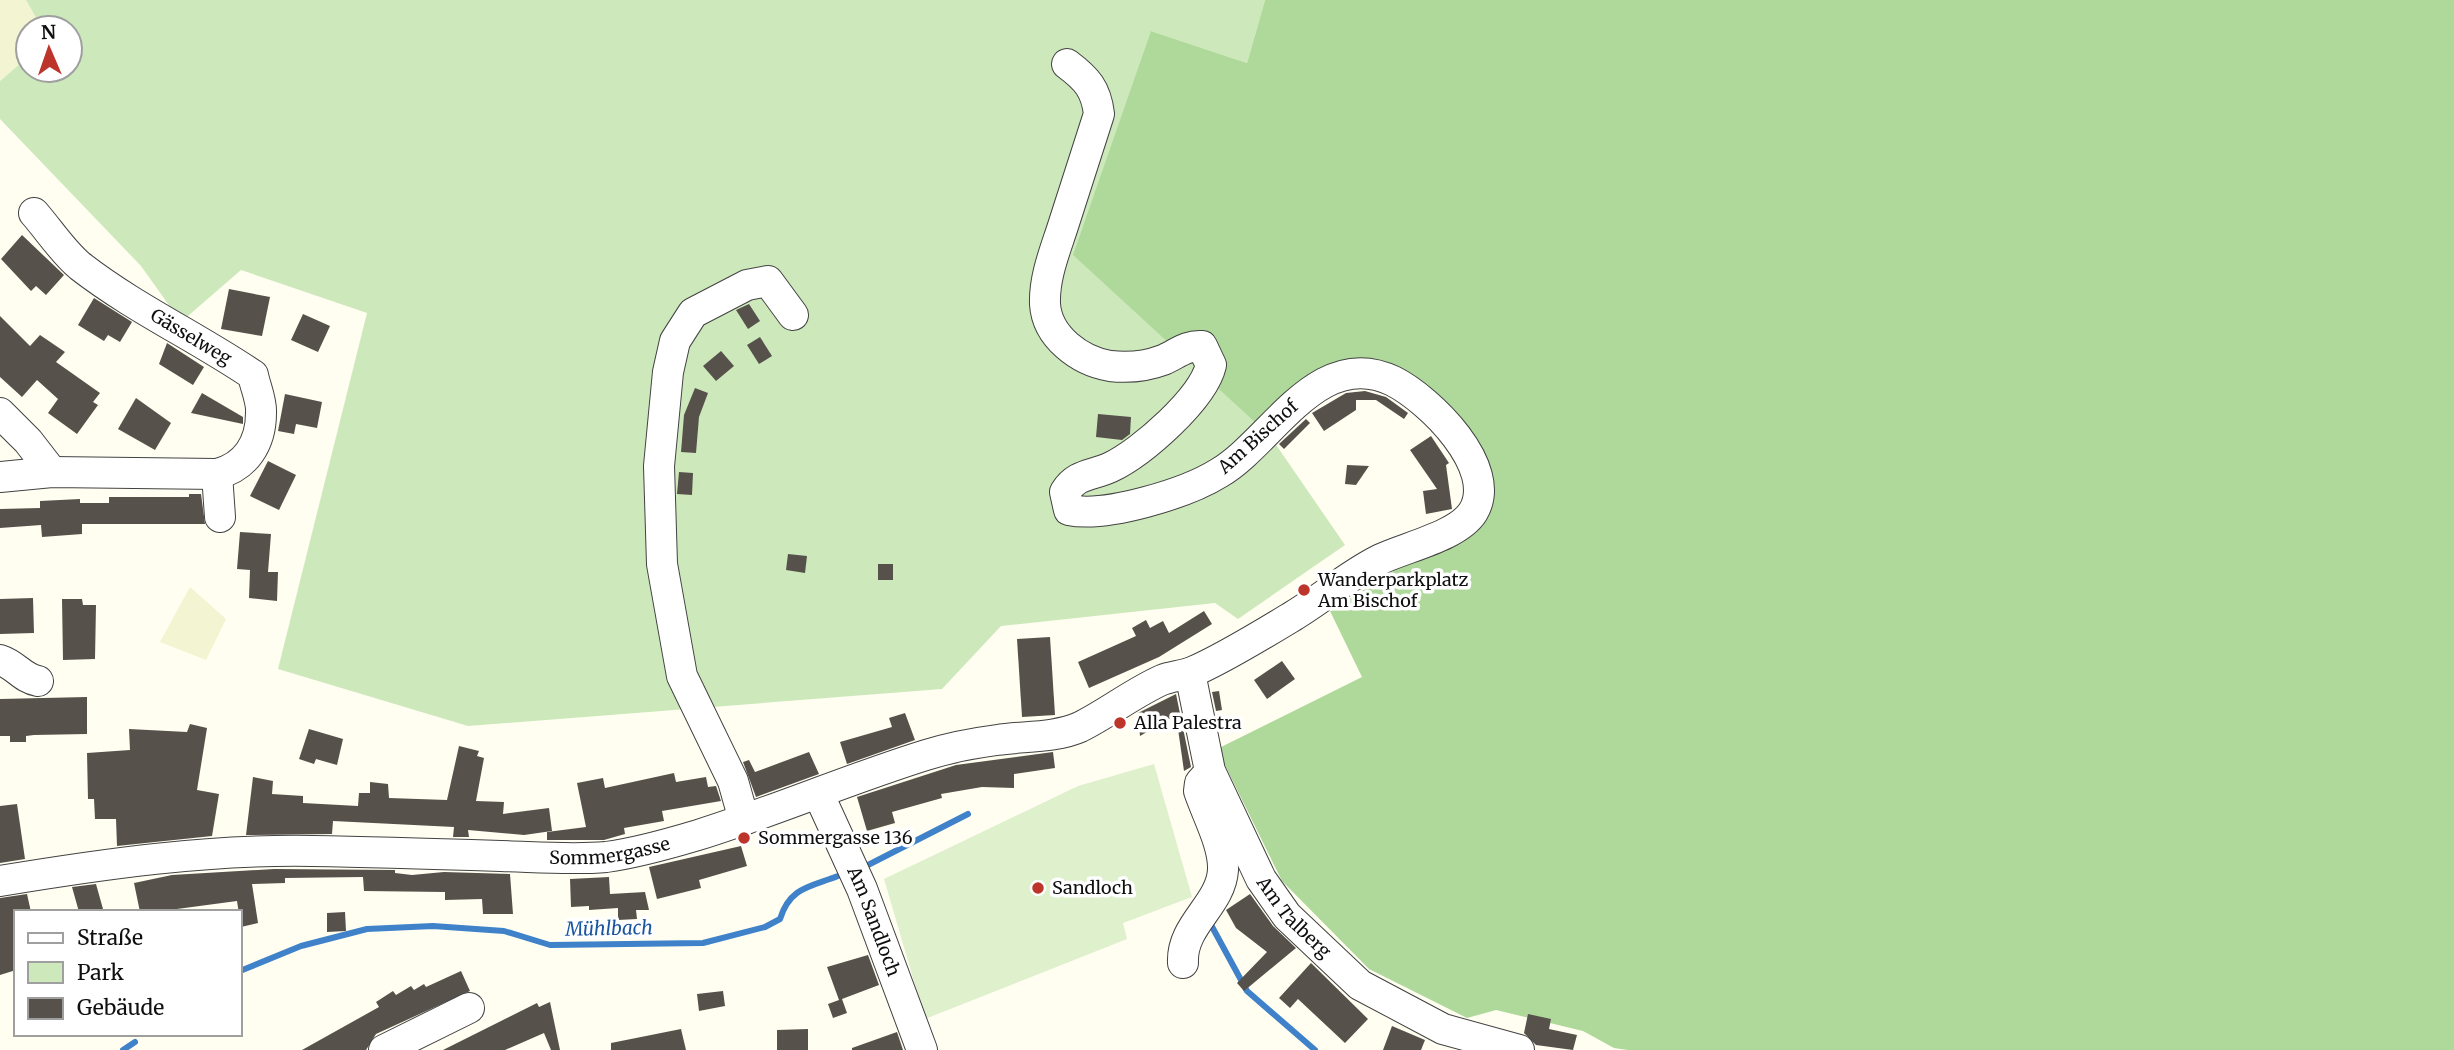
<svg xmlns="http://www.w3.org/2000/svg" width="2454" height="1050" viewBox="0 0 2454 1050" font-family="Merriweather,serif">
<rect width="100%" height="100%" fill="#fffef1"/>
<!-- farmland -->
<g fill="#f3f4d1">
<path d="M0,0H26L42,28H28V57L0,81Z"/>
<path d="M190,587L226,619L206,660L160,642Z"/>
</g>
<!-- green -->
<path fill="#cde9bb" d="M26,0H1265L1247,63L1151,31L1270,436L1345,545L1238,619L1215,603L1001,626L942,689L468,726L278,669L367,313L241,270L181,322L141,266L0,119V81L28,57V70H70V28H42Z"/>
<!-- forest -->
<path fill="#afd99b" d="M1265,0H2454V1050H1628L1614,1048L1583,1031L1496,1010L1467,1018L1369,969L1282,881L1217,749L1362,677L1330,611L1468,524L1474,482L1379,362L1270,436L1073,255L1151,31L1247,63Z"/>
<!-- pitch -->
<path fill="#dff0cd" d="M1154,764L1192,897L1123,923L1127,939L925,1019L884,879L1078,786Z"/>
<g fill="none" stroke-linecap="round" stroke-linejoin="round">
<!-- stream -->
<g stroke="#3f82ca" stroke-width="6">
<path d="M868,865L968,814"/>
<path d="M1210,923L1247,991L1315,1050"/>
<path d="M240,971L301,946L367,929L433,926L504,931L550,945L703,943L765,927L780,919C790,887 810,887 838,876"/>
<path d="M123,1050L135,1042"/>
</g>
</g>
<!-- building -->
<g fill="#57514b">
<path d="M22,235L64,275L46,295L36,286L31,291L1,259Z"/>
<path d="M229,289L270,297L262,336L221,329Z"/>
<path d="M94,298L132,322L120,342L108,335L104,341L78,325Z"/>
<path d="M749,304L760,321L748,329L736,310Z"/>
<path d="M303,314L330,326L318,352L291,340Z"/>
<path d="M0,316L30,346L40,335L65,352L56,362L100,393L93,402L98,405L77,434L48,413L58,399L37,380L22,397L0,377Z"/>
<path d="M760,337L772,356L759,364L747,345Z"/>
<path d="M167,343L204,367L193,385L159,364Z"/>
<path d="M721,351L734,366L716,381L703,366Z"/>
<path d="M695,388L708,393L699,417L696,453L681,452L684,415Z"/>
<path d="M1365,391L1386,397L1408,413L1404,419L1376,400H1356V410L1324,431L1312,413L1346,393Z"/>
<path d="M202,393L243,417V424L191,413Z"/>
<path d="M285,394L322,402L317,428L296,424L294,434L278,431Z"/>
<path d="M136,398L171,423L155,450L118,429Z"/>
<path d="M1098,414L1131,417L1130,434L1122,440L1096,437Z"/>
<path d="M1306,419L1310,423L1284,449L1279,444Z"/>
<path d="M1431,436L1449,463L1446,465L1452,509L1426,514L1423,491L1437,489L1410,450Z"/>
<path d="M268,461L296,475L279,510L250,496Z"/>
<path d="M1347,465L1369,466L1356,485L1345,484Z"/>
<path d="M679,472L693,473L692,495L677,494Z"/>
<path d="M189,494H201L205,524H82V534L42,537L41,525L0,528V509L40,508V501L80,499V503H109V497H189Z"/>
<path d="M240,532L271,534L268,572H278L277,601L249,598L250,570L237,569Z"/>
<path d="M788,554L807,556L805,573L786,570Z"/>
<rect x="878" y="564" width="15" height="16"/>
<path d="M33,598L34,633L0,634V599Z"/>
<path d="M62,599H82L83,605H96L95,659L63,660Z"/>
<path d="M1204,611L1212,624L1159,657L1089,688L1078,662L1136,636L1132,628L1146,620L1150,628L1163,621L1169,633Z"/>
<path d="M1050,637L1055,715L1022,717L1017,639Z"/>
<path d="M1282,661L1295,679L1267,699L1254,680Z"/>
<path d="M1219,691L1222,710L1216,711L1212,692Z"/>
<path d="M1176,694L1191,767L1184,771L1176,715L1140,736L1138,713Z"/>
<path d="M87,697V734L34,735L26,736V742H10V736H0V699Z"/>
<path d="M905,713L915,740L847,764L840,742L892,727L889,718Z"/>
<path d="M190,724L207,728L197,790L219,794L212,836L117,846L116,819H95L94,799H88L87,753L130,750L129,729L187,732Z"/>
<path d="M309,729L343,739L337,765L316,759L314,764L299,759Z"/>
<path d="M459,746L479,751L477,756L484,758L476,801L504,802L503,814L549,808L552,831L524,835L468,830L469,837H453L454,827L333,821L332,834L246,835L253,777L273,781L272,794L303,796V803L358,806L359,793H370V782L388,784L389,798L447,800Z"/>
<path d="M809,752L819,774L756,797L743,762L749,760L755,772Z"/>
<path d="M1053,752L1055,768L1014,774V788L982,787L941,794L942,798L892,812L895,823L867,831L857,797L956,765Z"/>
<path d="M674,773L676,782L706,777L708,787L716,786L721,801L662,811L664,821L624,828L625,834L604,840H547V832L586,827L577,783L603,778L605,788Z"/>
<path d="M17,804L25,859L0,863V806Z"/>
<path d="M741,846L747,866L699,880L701,888L657,899L649,867Z"/>
<path d="M274,869L395,870V873L412,875L444,872L510,874L513,914H483L482,899L445,900V892L364,891L363,877L285,878V883L252,884L258,923L241,927L237,901L177,909V912H140L134,883L172,875Z"/>
<path d="M609,877L610,894L645,892L649,910H636L637,919L618,920V908L589,910V906L571,907L570,879Z"/>
<path d="M96,884L103,909L79,912L72,887Z"/>
<path d="M27,894L31,912H16V970L0,975V898Z"/>
<path d="M1250,894L1273,926L1296,948L1244,991L1237,983L1267,952L1236,928L1226,910Z"/>
<path d="M345,912L346,931L327,932V913Z"/>
<path d="M868,955L879,985L842,999L847,1013L833,1018L828,1004L839,1000L827,967Z"/>
<path d="M1311,963L1368,1019L1345,1043L1298,999L1290,1008L1279,998Z"/>
<path d="M461,971L470,991L376,1034L366,1050H302L379,1007L376,1002L393,991L396,995L411,986L414,990L424,984L426,987Z"/>
<path d="M723,991L725,1006L699,1011L697,994Z"/>
<path d="M550,1002L560,1050H551L544,1033L505,1050H443L537,1003L539,1007Z"/>
<path d="M1528,1014L1551,1019L1549,1029L1577,1035L1573,1050L1536,1045L1524,1033Z"/>
<path d="M1392,1026L1425,1040L1421,1050H1383Z"/>
<path d="M681,1029L686,1050H611V1043Z"/>
<path d="M808,1029V1050H777V1030Z"/>
<path d="M897,1032L903,1050H852V1048Z"/>
</g>
<g fill="none" stroke-linecap="round" stroke-linejoin="round">
<!-- minor casing -->
<g stroke="#424242" stroke-width="32">
<g id="minor">
<path d="M0,413L28,441L52,472"/>
<path d="M217,474L220,517"/>
<path d="M0,477L52,472L217,474C246,467 261,443 261,413C262,401 255,386 253,375C197,337 134,308 80,266C63,252 49,230 34,213"/>
<path d="M0,660C16,665 22,678 38,681"/>
<path id="s1" d="M1190,673L1210,771L1261,879L1287,916L1360,985L1443,1029L1519,1050"/>
<path id="s2" d="M819,795L862,889L922,1050"/>
<path d="M744,820L733,781L682,676L662,564L659,466L668,372L675,341L693,313L747,285L768,281L793,315"/>
<path id="s3" d="M0,881C103,864 208,849 313,851C376,852 439,854 501,856C536,857 572,860 606,857C637,853 668,844 698,835C775,811 849,779 926,755C948,748 974,743 997,740C1024,736 1055,738 1080,727C1108,713 1133,693 1162,680C1172,676 1182,676 1192,672C1221,660 1265,633 1293,616C1323,598 1350,574 1381,559C1406,547 1458,536 1473,512C1500,468 1429,399 1393,381C1318,345 1272,442 1219,473C1187,493 1106,518 1069,510L1065,492C1077,473 1092,476 1111,467C1142,452 1203,399 1211,365L1202,346C1186,345 1177,354 1163,360C1147,366 1127,368 1110,366C1080,361 1047,337 1045,304C1044,277 1055,251 1063,226C1075,189 1087,151 1099,114C1096,89 1087,79 1067,64"/>
<path d="M1183,963C1181,925 1221,905 1223,870C1224,845 1207,815 1199,791L1200,783L1208,774"/>
<path d="M384,1050L469,1008"/>
</g>
</g>
<!-- minor -->
<use href="#minor" stroke="#fff" stroke-width="30"/>
</g>
<!-- markers -->
<g fill="#bc342a" stroke="#fff" stroke-width="2.5">
<circle cx="1304" cy="590" r="7"/>
<circle cx="1120" cy="723" r="7"/>
<circle cx="744" cy="838" r="7"/>
<circle cx="1038" cy="888" r="7"/>
</g>
<g text-anchor="middle" stroke-width="7" stroke-linejoin="round" paint-order="stroke">
<!-- street labels -->
<g font-size="18" fill="#0f0f0f" stroke="#fff">
<text transform="translate(191 337) rotate(31)" y="6">Gässelweg</text>
<text transform="translate(1258 437) rotate(-42)" y="6">Am Bischof</text>
<text dy="6" stroke="none"><textPath href="#s3" startOffset="612">Sommergasse</textPath></text>
<text dy="6" stroke="none"><textPath href="#s1" startOffset="270">Am Talberg</textPath></text>
<text dy="6" stroke="none"><textPath href="#s2" startOffset="138">Am Sandloch</textPath></text>
</g>
<!-- poi labels -->
<g font-size="18" fill="#0f0f0f" stroke="#fff" text-anchor="start">
<text x="1318" y="586">Wanderparkplatz<tspan x="1318" dy="21">Am Bischof</tspan></text>
<text x="1134" y="729">Alla Palestra</text>
<text x="758" y="844">Sommergasse 136</text>
<text x="1052" y="894">Sandloch</text>
</g>
<!-- water labels -->
<g font-size="19" font-style="italic" fill="#1a559e" stroke="#fff">
<text transform="translate(609 928) rotate(-1)" y="7">Mühlbach</text>
</g>
</g>
<!-- legend -->
<rect x="14" y="910" width="228" height="126" fill="#ffffff" stroke="#9f9f9f" stroke-width="2"/>
<rect x="28" y="933" width="35" height="10" fill="#ffffff" stroke="#9f9f9f" stroke-width="2"/>
<text x="77" y="945" font-size="21" fill="#0f0f0f">Straße</text>
<rect x="28" y="962" width="35" height="21" fill="#cde9bb" stroke="#9f9f9f" stroke-width="2"/>
<text x="77" y="980" font-size="21" fill="#0f0f0f">Park</text>
<rect x="28" y="998" width="35" height="21" fill="#57514b" stroke="#9f9f9f" stroke-width="2"/>
<text x="77" y="1015" font-size="21" fill="#0f0f0f">Gebäude</text>
<!-- north arrow -->
<g transform="translate(49 49) rotate(358)"><circle r="33" fill="#ffffff" stroke="#9f9f9f" stroke-width="2"/>
<path d="M0-5L12 26L0 18L-12 26Z" fill="#bc342a"/>
<text y="-10" font-size="19" font-weight="bold" text-anchor="middle" fill="#0f0f0f">N</text>
</g>
</svg>
